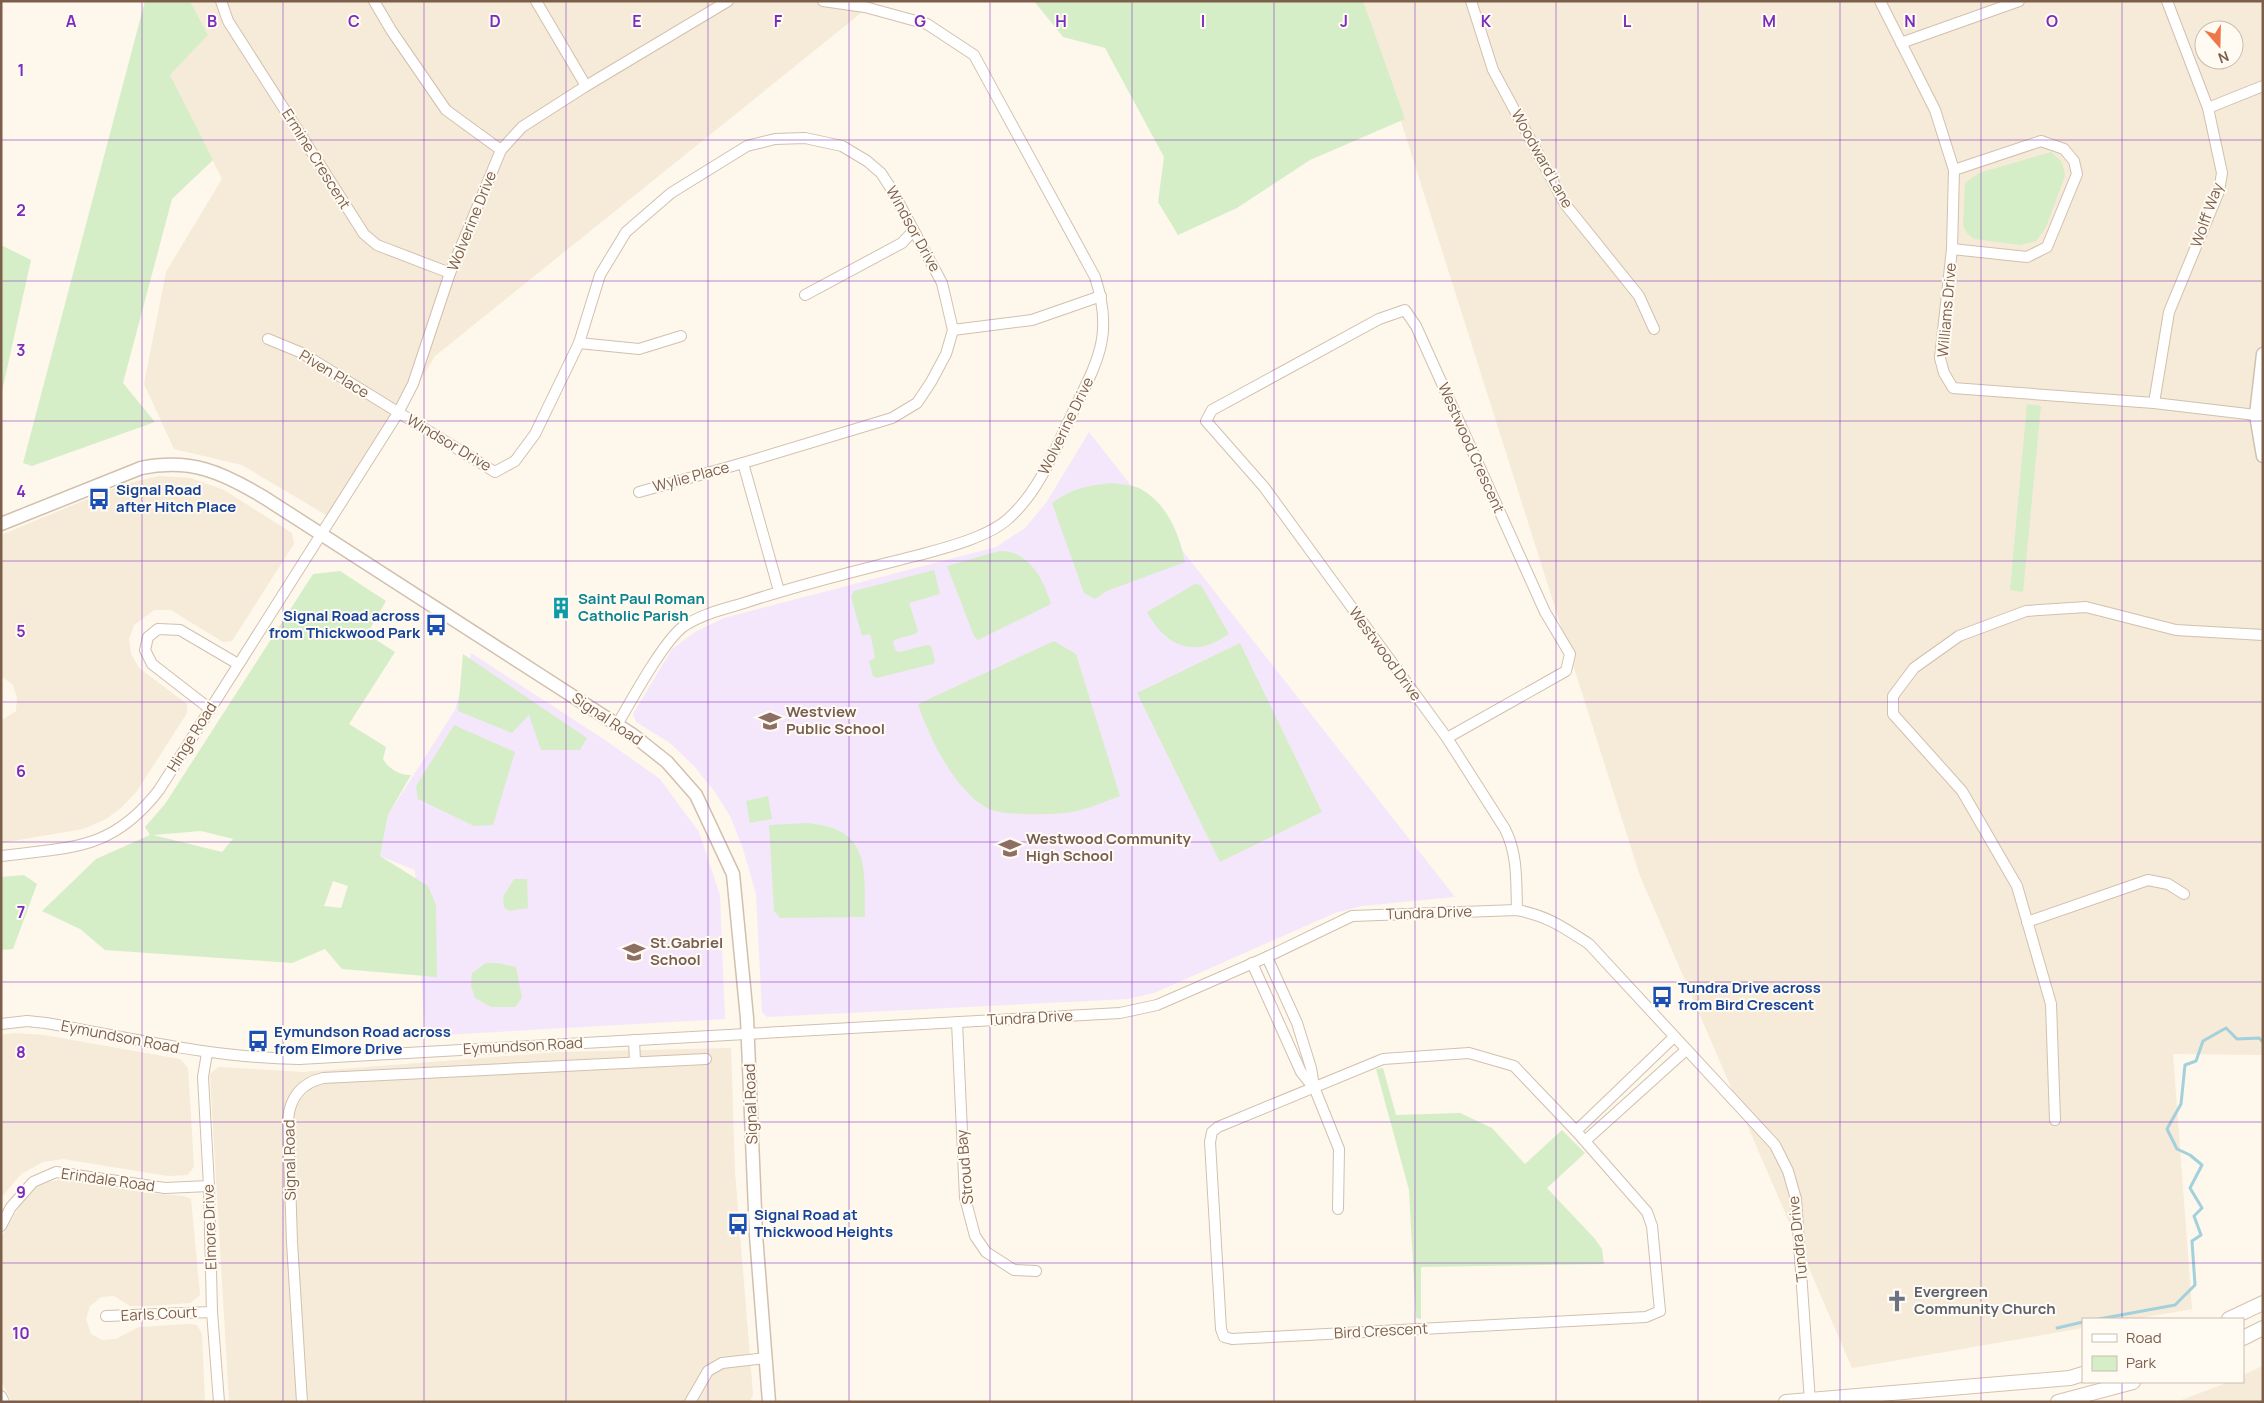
<svg xmlns="http://www.w3.org/2000/svg" width="2264" height="1403" viewBox="0 0 2264 1403" font-family="Manrope,sans-serif">
<rect width="100%" height="100%" fill="#fef7eb"/>
<!-- residential -->
<g fill="#f6ead8" fill-rule="evenodd">
<path d="M190,1H876L435,356L336,521L242,465L174,449L144,384L166,272L222,179L170,75L208,35Z"/>
<path d="M1363,1H2263V1055L2173,1054L2192,1309L2135,1319H2083V1328L1852,1368L1640,876ZM2204,30H2234V60H2204Z"/>
<path d="M159,476L191,478L224,490L292,533L294,544L232,641L223,642L171,610H154L134,625L129,639L131,654L139,668L187,704V713L137,791L121,808L106,819L83,829L1,843V721L16,711L17,698L13,685L1,676V535L124,484Z"/>
<path d="M14,1033L44,1035L180,1059L188,1068L194,1167L187,1175L168,1176L63,1159L43,1162L21,1174L1,1198V1035Z"/>
<path d="M731,1048L735,1172L753,1394L750,1402H229L210,1074L218,1067L303,1072L559,1052Z"/>
<path d="M65,1179L147,1193L184,1196L191,1199L200,1295L190,1303L150,1306H130L114,1296L101,1297L90,1306L86,1319L91,1334L102,1340L116,1339L139,1327L189,1324L197,1325L202,1334L205,1402H12L1,1381V1238L25,1197L36,1187L51,1181Z"/>
<path d="M2263,1366V1402H2176L2229,1382H2243V1375Z"/>
</g>
<!-- education -->
<g fill="#f5e7fb">
<path d="M1089,432L1455,897L1362,906L1335,913L1154,993L1128,999L767,1017L762,1012L756,894L743,849L730,816L714,791L694,766L670,743L636,722L633,714L672,649L695,632L724,618L996,547L1025,528L1046,503Z"/>
<path d="M471,653L605,740L660,779L699,832L720,895L725,1019L425,1036L415,870L380,856L388,815L455,710Z"/>
</g>
<!-- green -->
<g fill="#d5eec7" fill-rule="evenodd">
<path d="M145,1H190L208,35L170,75L213,160L172,199L123,383L155,422L32,466L23,463Z"/>
<path d="M1034,1H1363L1405,119L1310,160L1237,208L1178,235L1158,202L1164,157L1105,48L1063,37Z"/>
<path d="M2051,152L2062,162L2065,176L2046,227L2036,241L2021,245L1974,239L1967,233L1963,225L1965,183L1979,173Z"/>
<path d="M1,245L31,260L1,396Z"/>
<path d="M2027,404L2041,406L2023,592L2010,590Z"/>
<path d="M1112,483C1120,484 1131,485 1139,488C1167,503 1179,533 1185,562L1107,591L1095,599L1084,593L1052,503C1071,489 1088,485 1112,483Z"/>
<path d="M999,551C1029,550 1043,579 1051,604L978,640L974,636L947,566Z"/>
<path d="M934,570L940,594L909,603L918,631L915,634L894,640L893,643L896,651L899,652L927,645L931,646L935,661L933,664L877,678L873,676L869,661L875,658L871,637L869,634L862,636L851,597L854,591Z"/>
<path d="M340,571L386,601L367,634L395,652L349,724L386,747L383,759C388,768 400,776 411,775L388,815L380,856L428,886L436,905L437,977L342,969L325,949L292,963L105,950L80,929L42,911L96,859L150,835L145,827L165,804L313,574ZM201,831L233,839L222,852L153,835ZM333,881L348,886L341,908L324,906Z"/>
<path d="M1195,584L1201,585L1229,634C1222,638 1215,643 1208,645C1179,654 1159,634 1147,612Z"/>
<path d="M1054,641L1076,654L1120,796C1104,802 1088,809 1072,812C1056,815 1004,816 989,809C955,792 929,737 918,704Z"/>
<path d="M1240,643L1322,812L1220,862L1137,693Z"/>
<path d="M463,654L587,738L580,750H541L529,715L512,733L458,711Z"/>
<path d="M454,725L515,752L493,825L474,826L418,799L416,786Z"/>
<path d="M768,796L772,819L750,823L746,801Z"/>
<path d="M806,823C869,828 865,864 865,917L780,918L774,911L769,825Z"/>
<path d="M24,875L37,884L13,949L1,950V877Z"/>
<path d="M514,879H527L528,908L509,911L504,907L503,897Z"/>
<path d="M486,963H497L516,967L522,998L515,1007H491L475,998L471,986L472,973Z"/>
<path d="M1383,1068L1396,1115L1460,1113L1492,1128L1525,1164L1562,1130L1585,1153L1547,1188L1595,1239L1602,1249L1604,1264L1421,1267V1319L1416,1318L1409,1190L1376,1069Z"/>
</g>
<g fill="none" stroke-linecap="round" stroke-linejoin="round">
<!-- stream -->
<g stroke="#a2d0dc" stroke-width="3">
<path d="M2099,1319L2175,1305L2195,1285L2192,1241L2201,1235L2194,1216L2202,1208L2190,1188L2202,1165L2190,1155L2177,1149L2167,1129L2181,1104L2185,1065L2196,1061L2203,1041L2226,1028L2237,1039L2259,1038L2263,1042"/>
<path d="M2057,1328L2083,1322"/>
</g>
<!-- minor casing -->
<g stroke="#d2c0ae" stroke-width="12">
<g id="minor">
<path d="M221,1L228,21L364,234L377,245L450,273"/>
<path d="M374,1L391,30L446,110L501,150"/>
<path d="M536,1L586,86"/>
<path d="M1471,1L1493,70L1565,204L1639,296L1654,329"/>
<path d="M1880,1L1935,110L1954,170L1952,249L1940,358L1944,373L1953,388L2154,403L2256,415"/>
<path d="M1901,43L2019,1"/>
<path d="M2208,108L2263,86"/>
<path d="M1952,249L2027,257L2047,247L2077,174L2074,161L2064,149L2041,141L1954,170"/>
<path d="M805,295L902,243L913,231"/>
<path d="M953,330L1032,320L1101,296"/>
<path d="M268,339L302,353L495,472L515,461L535,434L579,343L600,275L626,232L671,193L747,146L775,139L805,138L842,146L867,161L881,173L892,190L942,283L953,330L946,354L931,382L917,403L892,418L743,463L639,492"/>
<path d="M579,343L639,349L681,336"/>
<path d="M2154,403L2169,312L2219,191L2222,173L2208,108L2167,1"/>
<path d="M743,463L779,591"/>
<path d="M210,709L152,664L145,650L148,637L158,629L180,630L238,664"/>
<path d="M617,725C631,701 664,640 684,626C702,614 724,609 744,603C801,584 860,570 919,555C945,548 989,537 1009,518C1040,490 1055,449 1073,412C1098,360 1114,335 1095,277L974,55L927,24L865,7L823,1"/>
<path d="M1447,738L1566,671L1570,654L1545,612L1416,326L1405,310L1379,319L1212,410L1206,421L1264,487L1447,738L1505,829C1518,855 1516,881 1517,910"/>
<path d="M1,856C71,847 112,851 159,790L398,413L413,384L450,273L501,150L522,127L586,86L728,1"/>
<path d="M2027,922L2148,880L2168,884L2184,894"/>
<path d="M1267,957L1297,1023L1311,1068L1314,1087L1339,1149L1338,1209"/>
<path d="M1252,963L1301,1072L1313,1087"/>
<path d="M957,1022L965,1198L975,1236L986,1252L1014,1270L1036,1271"/>
<path d="M1,1024L27,1021L46,1023C130,1038 214,1058 299,1059L1120,1013L1157,1005L1267,957L1352,916L1517,910C1548,916 1563,927 1589,944L1775,1145L1788,1171L1796,1199L1810,1402"/>
<path d="M634,1040L635,1062"/>
<path d="M207,1053L203,1077L209,1186L212,1312L219,1402"/>
<path d="M1469,1053L1514,1066L1576,1131L1647,1212L1652,1226L1660,1311L1646,1317L1232,1339L1224,1337L1221,1329L1210,1142L1212,1132L1218,1127L1383,1059Z"/>
<path d="M2055,1120L2051,1004L2017,886L1962,791L1893,714V696L1914,668L1959,636L2026,611L2086,607L2176,630L2263,635"/>
<path d="M1576,1131L1674,1037"/>
<path d="M1585,1141L1686,1050"/>
<path d="M1,1226L11,1207L33,1182L56,1172L165,1188L209,1186"/>
<path d="M106,1316L212,1312"/>
<path d="M1,1396L4,1402"/>
<path d="M302,1402L292,1242L288,1119C290,1098 301,1083 323,1078L706,1059"/>
<path d="M690,1402L708,1371L722,1363L766,1358"/>
</g>
</g>
<!-- tertiary casing -->
<g stroke="#d2c0ae" stroke-width="15">
<g id="tertiary">
<path d="M2263,354L2256,415L2263,456"/>
<path d="M1,524L141,468C191,458 222,472 265,498L633,735L667,762L696,795L733,874L747,1018L756,1235L769,1402"/>
</g>
</g>
<!-- secondary casing -->
<g stroke="#d6c1ac" stroke-width="16">
<g id="secondary">
<path d="M2229,1319L2263,1303"/>
<path d="M2243,1338L2263,1328"/>
<path d="M1786,1402L2070,1378L2083,1374"/>
<path d="M2058,1402L2133,1382"/>
</g>
</g>
<!-- minor -->
<use href="#minor" stroke="#fff" stroke-width="10"/>
<!-- tertiary -->
<use href="#tertiary" stroke="#fff" stroke-width="12"/>
<!-- secondary -->
<use href="#secondary" stroke="#fff" stroke-width="14"/>
</g>
<!-- grid -->
<path fill="none" stroke="#7b2cbf" stroke-width="1" stroke-opacity="0.55" d="M142,1V1402M283,1V1402M424,1V1402M566,1V1402M708,1V1402M849,1V1402M990,1V1402M1132,1V1402M1274,1V1402M1415,1V1402M1556,1V1402M1698,1V1402M1840,1V1402M1981,1V1402M2122,1V1319M1,140H2263M1,281H2263M1,421H2263M1,561H2263M1,702H2263M1,842H2263M1,982H2263M1,1122H2263M1,1263H2263M2122,1382V1402"/>
<!-- icons -->
<defs>
<g id="bus-bare" transform="scale(1.725)"><path d="M-5-6H5V4H4V6H2V4H-2V6H-4V4H-5ZM-3.5-4V0h7V-4ZM-3.5 1.2v1.5H-2V1.2ZM2 1.2v1.5H3.5V1.2Z" fill="#1a4fb4" stroke="#fffbf3" stroke-width="2.5" paint-order="stroke"/></g>
<g id="building-bare" transform="scale(1.725)"><path d="M-4-6H4V6H1V3H-1V6H-4ZM-2.5-4.3h1.7v1.8h-1.7ZM.8-4.3h1.7v1.8H.8ZM-2.5-1h1.7V.8h-1.7ZM.8-1h1.7V.8H.8Z" fill="#0f9aa8" stroke="#fffbf3" stroke-width="2.5" paint-order="stroke"/></g>
<g id="school-bare" transform="scale(1.725)"><path d="M0-5L7-2L0 1L-7-2ZM-4 1L0 2.5L4 1V4Q0 6-4 4Z" fill="#8d6e63" stroke="#fffbf3" stroke-width="2.5" paint-order="stroke"/></g>
<g id="church-bare" transform="scale(1.725)"><path d="M-1.2-6h2.4v3.5h3.3v2.4h-3.3V6h-2.4V-.1h-3.3v-2.4h3.3Z" fill="#6b7280" stroke="#fffbf3" stroke-width="2.5" paint-order="stroke"/></g>
</defs>
<g fill-rule="evenodd">
<use href="#bus-bare" x="99" y="499"/>
<use href="#building-bare" x="561" y="608"/>
<use href="#bus-bare" x="436" y="625"/>
<use href="#school-bare" x="770" y="721"/>
<use href="#school-bare" x="1010" y="848"/>
<use href="#school-bare" x="634" y="952"/>
<use href="#bus-bare" x="1662" y="997"/>
<use href="#bus-bare" x="258" y="1041"/>
<use href="#bus-bare" x="738" y="1224"/>
<use href="#church-bare" x="1897" y="1301"/>
</g>
<g text-anchor="middle" stroke-width="4" stroke-linejoin="round" paint-order="stroke">
<!-- street labels -->
<g font-size="15" fill="#7c5f4b" stroke="#fffbf3">
<text transform="translate(316 159) rotate(58)" y="5">Ermine Crescent</text>
<text transform="translate(1542 159) rotate(61)" y="5">Woodward Lane</text>
<text transform="translate(2207 215) rotate(-70)" y="5">Wolff Way</text>
<text transform="translate(472 221) rotate(-68)" y="5">Wolverine Drive</text>
<text transform="translate(913 229) rotate(61)" y="5">Windsor Drive</text>
<text transform="translate(1947 310) rotate(-85)" y="5">Williams Drive</text>
<text transform="translate(334 374) rotate(31)" y="5">Piven Place</text>
<text transform="translate(1066 426) rotate(-64)" y="5">Wolverine Drive</text>
<text transform="translate(449 443) rotate(31)" y="5">Windsor Drive</text>
<text transform="translate(1471 448) rotate(66)" y="5">Westwood Crescent</text>
<text transform="translate(691 477) rotate(-15)" y="5">Wylie Place</text>
<text transform="translate(1385 654) rotate(54)" y="5">Westwood Drive</text>
<text transform="translate(607 719) rotate(34)" y="5">Signal Road</text>
<text transform="translate(192 737) rotate(-58)" y="5">Hinge Road</text>
<text transform="translate(1429 913) rotate(-2)" y="5">Tundra Drive</text>
<text transform="translate(1030 1018) rotate(-3)" y="5">Tundra Drive</text>
<text transform="translate(120 1037) rotate(11)" y="5">Eymundson Road</text>
<text transform="translate(523 1046) rotate(-3)" y="5">Eymundson Road</text>
<text transform="translate(751 1104) rotate(-92)" y="5">Signal Road</text>
<text transform="translate(290 1160) rotate(-91)" y="5">Signal Road</text>
<text transform="translate(965 1167) rotate(-95)" y="5">Stroud Bay</text>
<text transform="translate(108 1180) rotate(8)" y="5">Erindale Road</text>
<text transform="translate(210 1227) rotate(-92)" y="5">Elmore Drive</text>
<text transform="translate(1798 1239) rotate(-96)" y="5">Tundra Drive</text>
<text transform="translate(159 1314) rotate(-3)" y="5">Earls Court</text>
<text transform="translate(1381 1331) rotate(-3)" y="5">Bird Crescent</text>
</g>
<!-- transit labels -->
<g font-size="15" font-weight="bold" fill="#164399" stroke="#fffbf3" text-anchor="start">
<text x="116" y="495">Signal Road<tspan x="116" dy="17">after Hitch Place</tspan></text>
<text x="420" y="621" text-anchor="end">Signal Road across<tspan x="420" dy="17">from Thickwood Park</tspan></text>
<text x="1678" y="993">Tundra Drive across<tspan x="1678" dy="17">from Bird Crescent</tspan></text>
<text x="274" y="1037">Eymundson Road across<tspan x="274" dy="17">from Elmore Drive</tspan></text>
<text x="754" y="1220">Signal Road at<tspan x="754" dy="17">Thickwood Heights</tspan></text>
</g>
<!-- culture labels -->
<g font-size="15" font-weight="bold" fill="#0d838f" stroke="#fffbf3" text-anchor="start">
<text x="578" y="604">Saint Paul Roman<tspan x="578" dy="17">Catholic Parish</tspan></text>
</g>
<!-- education labels -->
<g font-size="15" font-weight="bold" fill="#785e54" stroke="#fffbf3" text-anchor="start">
<text x="786" y="717">Westview<tspan x="786" dy="17">Public School</tspan></text>
<text x="1026" y="844">Westwood Community<tspan x="1026" dy="17">High School</tspan></text>
<text x="650" y="948">St.Gabriel<tspan x="650" dy="17">School</tspan></text>
</g>
<!-- worship labels -->
<g font-size="15" font-weight="bold" fill="#5b616d" stroke="#fffbf3" text-anchor="start">
<text x="1914" y="1297">Evergreen<tspan x="1914" dy="17">Community Church</tspan></text>
</g>
</g>
<g font-size="16" text-anchor="middle" font-weight="bold" fill="#7b2cbf" stroke="#fffbf3" stroke-width="4" stroke-linejoin="round" paint-order="stroke">
<text x="71" y="27">A</text>
<text x="212" y="27">B</text>
<text x="354" y="27">C</text>
<text x="495" y="27">D</text>
<text x="637" y="27">E</text>
<text x="778" y="27">F</text>
<text x="920" y="27">G</text>
<text x="1061" y="27">H</text>
<text x="1203" y="27">I</text>
<text x="1344" y="27">J</text>
<text x="1486" y="27">K</text>
<text x="1627" y="27">L</text>
<text x="1769" y="27">M</text>
<text x="1910" y="27">N</text>
<text x="2052" y="27">O</text>
<text x="21" y="76">1</text>
<text x="21" y="216">2</text>
<text x="21" y="356">3</text>
<text x="21" y="497">4</text>
<text x="21" y="637">5</text>
<text x="21" y="777">6</text>
<text x="21" y="918">7</text>
<text x="21" y="1058">8</text>
<text x="21" y="1198">9</text>
<text x="21" y="1339">10</text>
</g>
<!-- border -->
<rect width="2264" height="1403" fill="none" stroke="#7c5f4b" stroke-width="5"/>
<!-- legend -->
<rect x="2082" y="1318" width="162" height="65" fill="#fffbf3" stroke="#cbbdb0"/>
<rect x="2092" y="1334" width="25" height="8" fill="#ffffff" stroke="#cbbdb0"/>
<text x="2126" y="1343" font-size="15" fill="#7c5f4b">Road</text>
<rect x="2092" y="1356" width="25" height="15" fill="#d5eec7" stroke="#cbbdb0"/>
<text x="2126" y="1368" font-size="15" fill="#7c5f4b">Park</text>
<!-- north arrow -->
<g transform="translate(2219 45) rotate(160)"><circle r="24" fill="#fffbf3" stroke="#cbbdb0"/>
<path d="M0-4L9 19L0 12L-9 19Z" fill="#ee7749"/>
<text y="-8" font-size="14" font-weight="bold" text-anchor="middle" fill="#7c5f4b">N</text>
</g>
</svg>
